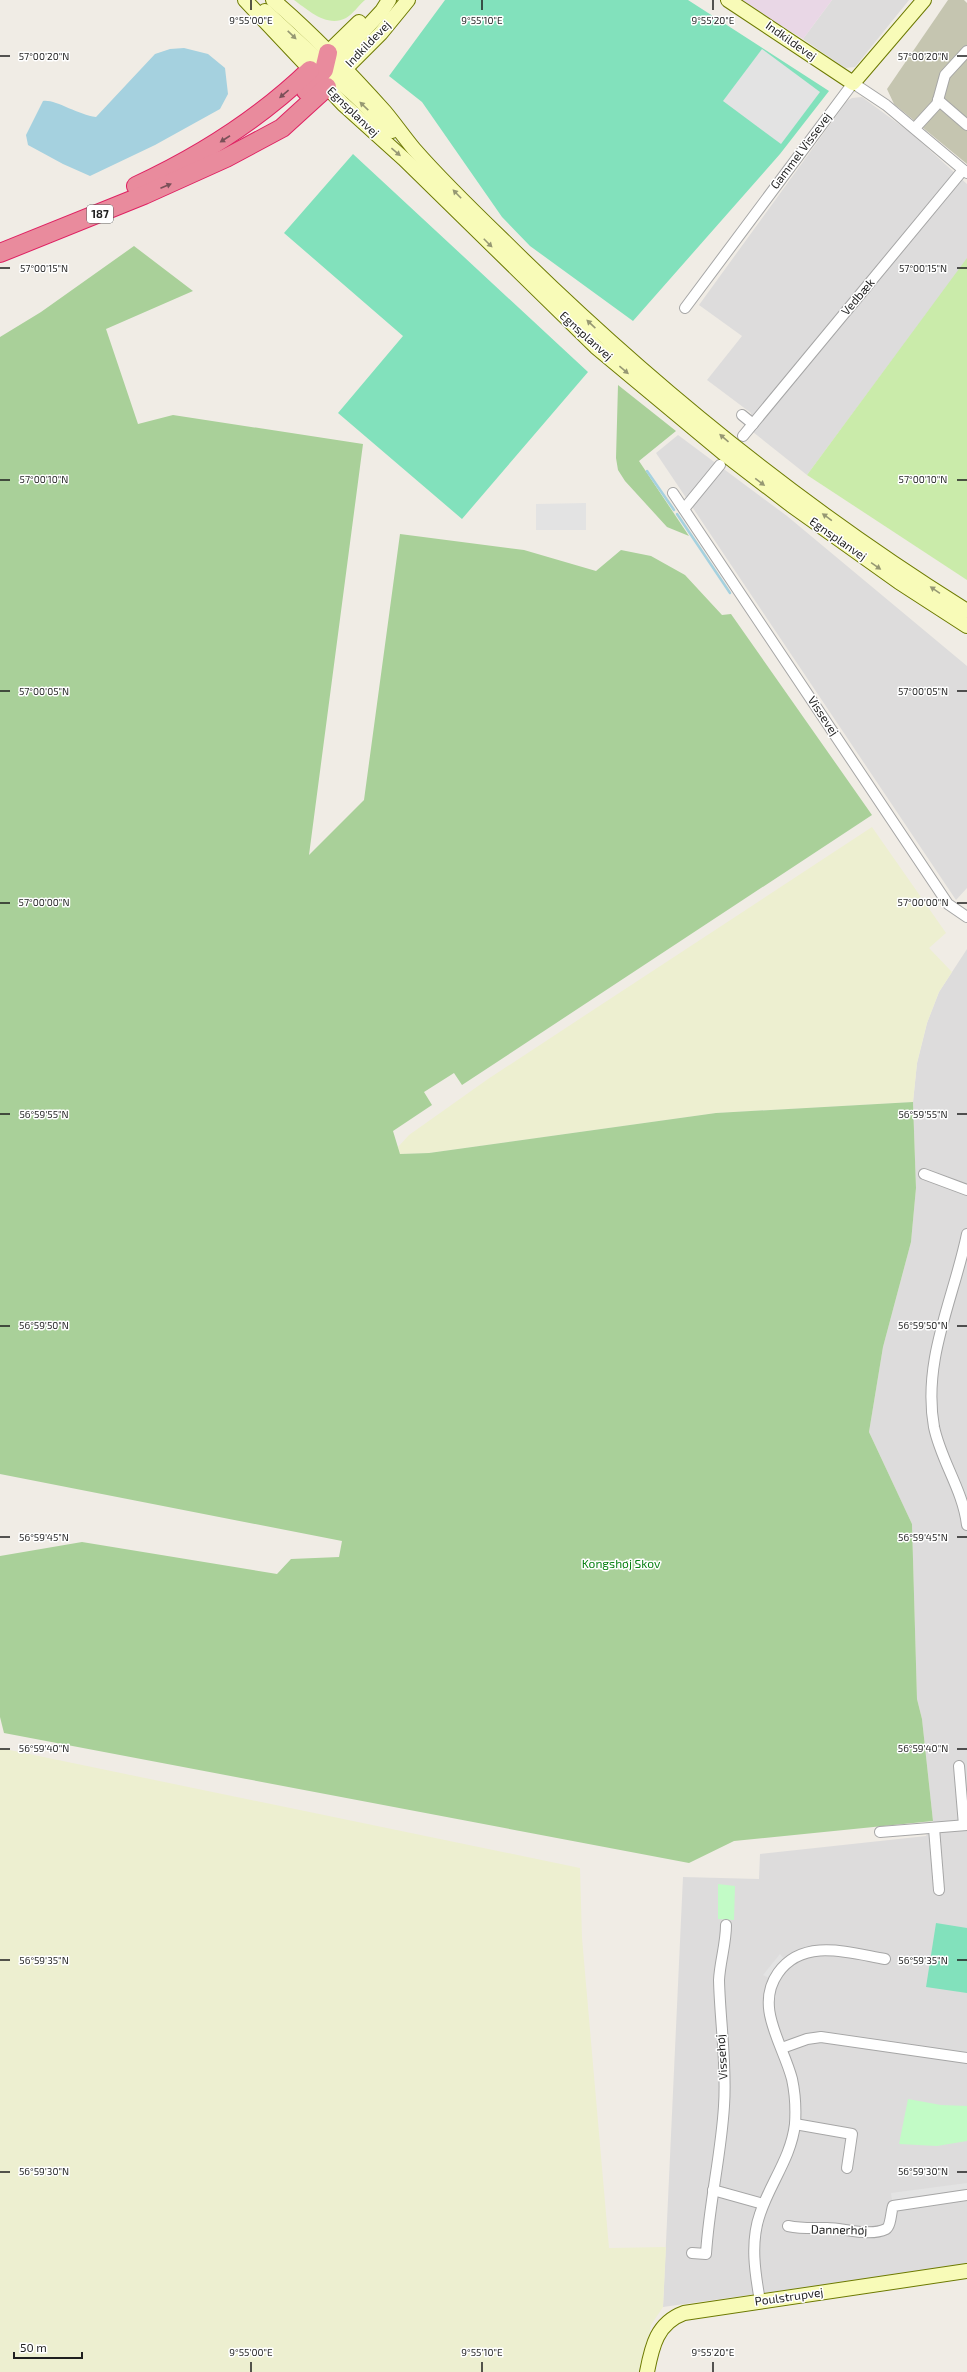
<svg xmlns="http://www.w3.org/2000/svg" width="967" height="2372" viewBox="0 0 967 2372" font-family="'Exo 2',sans-serif">
<rect width="100%" height="100%" fill="#f0ece5"/>
<!-- residential -->
<g fill="#dddcdc">
<path d="M832,0H909L855,67L845,68L803,39Z"/>
<path d="M862,97L911,133L967,184V259L807,475L753,432L751,413L707,380L742,336L699,305L847,101L852,98Z"/>
<path d="M678,435L787,516L967,666V888L956,900L656,453Z"/>
<path d="M967,949V2265L663,2307L683,1877L759,1879L760,1854L926,1836L933,1821L922,1719L917,1699L912,1524L869,1432L883,1347L911,1242L916,1188L913,1102L917,1063L927,1023L939,992Z"/>
</g>
<!-- industrial -->
<path fill="#e9d7e6" d="M739,0H832L803,39Z"/>
<!-- construction -->
<path fill="#c5c5b0" d="M948,0H964L967,3V164L894,104L887,89Z"/>
<!-- farmland -->
<g fill="#edefd0">
<path d="M872,827L946,933L929,948L952,972L939,992L927,1023L917,1063L913,1102L716,1113L429,1153L400,1154L398,1147L409,1135L488,1079Z"/>
<path d="M0,1748L580,1868L582,1938L609,2248L666,2247L663,2307L651,2325L642,2372H0Z"/>
</g>
<!-- grass -->
<g fill="#caebaa">
<path d="M294,0H365C359,5 353,14 346,18C327,28 308,10 294,0Z"/>
<path d="M967,258V580L807,475Z"/>
</g>
<!-- forest -->
<g fill="#a9d099">
<path d="M134,246L193,291L106,329L138,424L173,415L363,444L309,855L364,800L400,534L524,550L596,571L621,550L651,556L685,575L722,615L731,614L872,815L462,1085L454,1073L424,1092L432,1105L393,1131L400,1154L429,1153L716,1113L913,1102L916,1188L911,1242L883,1347L869,1432L912,1524L917,1699L922,1719L933,1821L734,1841L689,1863L4,1733L0,1717V1556L82,1542L277,1574L291,1559L339,1557L342,1541L0,1474V337L41,312Z"/>
<path d="M618,385L676,431L639,461L689,536L667,527L625,481L618,470L616,458Z"/>
</g>
<!-- park -->
<g fill="#c2fbc6">
<path d="M718,1884L735,1886L734,1920L718,1919Z"/>
<path d="M908,2099L941,2105L967,2106V2141L937,2146L899,2144Z"/>
</g>
<!-- pitch -->
<g fill="#82e1bc">
<path d="M445,0H688L829,91L780,154L633,321L530,246L502,217L422,102L389,76Z"/>
<path d="M353,154L588,372L462,519L338,413L403,336L284,233Z"/>
<path d="M936,1923L967,1928V1993L926,1987Z"/>
</g>
<!-- parking -->
<g fill="#e3e3e3">
<path d="M762,49L820,92L781,144L723,101Z"/>
<path d="M586,503V530H536V504Z"/>
<path d="M780,1954L784,1959L769,1978L763,1975Z"/>
<path d="M967,2183V2189L892,2200L891,2193Z"/>
</g>
<!-- water -->
<path fill="#a5d1df" d="M184,48L208,54L225,68L228,94L220,109L155,145L90,176L63,164L28,145L26,135L43,101C55,99 78,115 96,117L155,54L170,49Z"/>
<g fill="none" stroke-linecap="round" stroke-linejoin="round">
<!-- stream -->
<g stroke="#a5d1df" stroke-width="2.5">
<path d="M647,471L674,510"/>
<path d="M677,514L730,593"/>
</g>
<!-- street casing -->
<g stroke="#a6a6a6" stroke-width="12">
<g id="street">
<path d="M938,100L967,125"/>
<path d="M915,128L937,104L945,75L967,51"/>
<path d="M685,308L853,83L886,105L967,173"/>
<path d="M742,415L753,424"/>
<path d="M743,436L963,170"/>
<path d="M673,493L948,904L967,917"/>
<path d="M684,509L720,465"/>
<path d="M924,1174L967,1190"/>
<path d="M967,1234C954,1298 922,1360 934,1427C941,1461 963,1490 967,1525"/>
<path d="M959,1766L964,1825"/>
<path d="M934,1828L939,1890"/>
<path d="M880,1832L967,1825"/>
<path d="M782,2048L807,2039L821,2037L967,2058"/>
<path d="M795,2124L852,2134L847,2168"/>
<path d="M713,2190L763,2204"/>
<path d="M788,2226C803,2229 812,2228 827,2228C845,2228 869,2237 886,2229C891,2226 891,2211 893,2206L967,2195"/>
<path d="M692,2253L706,2254C709,2204 721,2156 724,2106C727,2064 720,2022 719,1980C720,1961 726,1944 726,1925"/>
<path d="M760,2301C755,2273 750,2242 760,2214C770,2183 791,2158 795,2124C796,2109 795,2093 792,2079C783,2044 754,2007 778,1973C803,1937 850,1953 885,1959"/>
</g>
</g>
<!-- secondary casing -->
<g stroke="#6d7a02" stroke-width="16">
<g id="secondary">
<path d="M245,0L343,104L404,159L596,347L727,456L791,505L899,582L967,626"/>
<path d="M273,0C313,34 350,73 385,112C395,124 404,137 414,149C441,180 472,210 502,239C643,379 799,506 967,611"/>
<path d="M728,0L853,83L924,0"/>
<path d="M265,11L319,61L332,69"/>
<path d="M322,58L359,22"/>
<path d="M330,67L382,11L389,0"/>
<path d="M315,69C334,69 375,117 392,131"/>
<path d="M338,76L381,33L408,0"/>
<path d="M647,2372C652,2346 657,2323 684,2313L967,2271"/>
</g>
</g>
<!-- highway casing -->
<g stroke="#df2162" stroke-width="20">
<g id="highway">
<path d="M306,91L324,70L328,53"/>
<path d="M136,186C201,156 259,119 310,70"/>
<path d="M0,253L144,195L226,158L282,128L327,87"/>
</g>
</g>
<!-- street -->
<use href="#street" stroke="#fff" stroke-width="10"/>
<!-- secondary -->
<use href="#secondary" stroke="#f8fbb8" stroke-width="14"/>
<!-- highway -->
<use href="#highway" stroke="#e98b9d" stroke-width="18"/>
</g>
<!-- one-way arrows -->
<defs><path id="oneway-solid" d="M-6-.8H1V-3.2L6.5 0L1 3.2V.8H-6Z"/></defs>
<g fill="#969873">
<use href="#oneway-solid" transform="translate(292 35) rotate(44)"/>
<use href="#oneway-solid" transform="translate(364 106) rotate(-136)"/>
<use href="#oneway-solid" transform="translate(396 152) rotate(40)"/>
<use href="#oneway-solid" transform="translate(457 194) rotate(-134)"/>
<use href="#oneway-solid" transform="translate(488 243) rotate(45)"/>
<use href="#oneway-solid" transform="translate(591 324) rotate(-137)"/>
<use href="#oneway-solid" transform="translate(624 370) rotate(40)"/>
<use href="#oneway-solid" transform="translate(724 438) rotate(-139)"/>
<use href="#oneway-solid" transform="translate(760 482) rotate(37)"/>
<use href="#oneway-solid" transform="translate(827 517) rotate(-144)"/>
<use href="#oneway-solid" transform="translate(876 566) rotate(35)"/>
<use href="#oneway-solid" transform="translate(935 590) rotate(-146)"/>
</g>
<g fill="#7a5058">
<use href="#oneway-solid" transform="translate(284 94) rotate(140)"/>
<use href="#oneway-solid" transform="translate(225 139) rotate(147)"/>
<use href="#oneway-solid" transform="translate(166 186) rotate(-23)"/>
</g>
<!-- ticks -->
<path fill="none" stroke="#1f1f1f" stroke-width="1.5" d="M251,0V10M482,0V10M713,0V10M0,56H10M957,56H967M0,268H10M957,268H967M0,480H10M957,480H967M0,691H10M957,691H967M0,903H10M957,903H967M0,1114H10M957,1114H967M0,1326H10M957,1326H967M0,1537H10M957,1537H967M0,1749H10M957,1749H967M0,1960H10M957,1960H967M0,2172H10M957,2172H967M251,2362V2372M482,2362V2372M713,2362V2372"/>
<g text-anchor="middle" stroke-width="3" stroke-linejoin="round" paint-order="stroke">
<!-- shield labels -->
<rect fill="#fff" stroke="#626262" stroke-width="1" x="87" y="205" width="26" height="18" rx="3"/>
<g font-size="11" font-weight="bold" fill="#1f1f1f">
<text x="100" y="218">187</text>
</g>
<!-- street labels -->
<g font-size="12" fill="#1f1f1f" stroke="#fff">
<text transform="translate(791 41) rotate(35)" y="4">Indkildevej</text>
<text transform="translate(368 44) rotate(-46)" y="4">Indkildevej</text>
<text transform="translate(353 112) rotate(44)" y="4">Egnsplanvej</text>
<text transform="translate(801 151) rotate(-53)" y="4">Gammel Vissevej</text>
<text transform="translate(858 297) rotate(-50)" y="4">Vedbæk</text>
<text transform="translate(586 336) rotate(42)" y="4">Egnsplanvej</text>
<text transform="translate(838 539) rotate(35)" y="4">Egnsplanvej</text>
<text transform="translate(823 716) rotate(56)" y="4">Vissevej</text>
<text transform="translate(722 2057) rotate(-94)" y="4">Vissehøj</text>
<text transform="translate(839 2230) rotate(1)" y="4">Dannerhøj</text>
<text transform="translate(789 2297) rotate(-8)" y="4">Poulstrupvej</text>
</g>
<!-- park labels -->
<g font-size="12" fill="#098113" stroke="#fff">
<text x="621" y="1568">Kongshøj Skov</text>
</g>
</g>
<g font-size="10" text-anchor="middle" fill="#1f1f1f" stroke="#fff" stroke-width="3" stroke-linejoin="round" paint-order="stroke">
<text x="251" y="24">9°55'00"E</text>
<text x="482" y="24">9°55'10"E</text>
<text x="713" y="24">9°55'20"E</text>
<text x="44" y="60">57°00'20"N</text>
<text x="923" y="60">57°00'20"N</text>
<text x="44" y="272">57°00'15"N</text>
<text x="923" y="272">57°00'15"N</text>
<text x="44" y="483">57°00'10"N</text>
<text x="923" y="483">57°00'10"N</text>
<text x="44" y="695">57°00'05"N</text>
<text x="923" y="695">57°00'05"N</text>
<text x="44" y="906">57°00'00"N</text>
<text x="923" y="906">57°00'00"N</text>
<text x="44" y="1118">56°59'55"N</text>
<text x="923" y="1118">56°59'55"N</text>
<text x="44" y="1329">56°59'50"N</text>
<text x="923" y="1329">56°59'50"N</text>
<text x="44" y="1541">56°59'45"N</text>
<text x="923" y="1541">56°59'45"N</text>
<text x="44" y="1752">56°59'40"N</text>
<text x="923" y="1752">56°59'40"N</text>
<text x="44" y="1964">56°59'35"N</text>
<text x="923" y="1964">56°59'35"N</text>
<text x="44" y="2175">56°59'30"N</text>
<text x="923" y="2175">56°59'30"N</text>
<text x="251" y="2356">9°55'00"E</text>
<text x="482" y="2356">9°55'10"E</text>
<text x="713" y="2356">9°55'20"E</text>
</g>
<!-- scale -->
<path d="M14 2352v6h68v-6" fill="none" stroke="#1f1f1f" stroke-width="2"/>
<text x="20" y="2352" font-size="12" fill="#1f1f1f" stroke="#ffffff" stroke-width="3" paint-order="stroke">50 m</text>
</svg>
